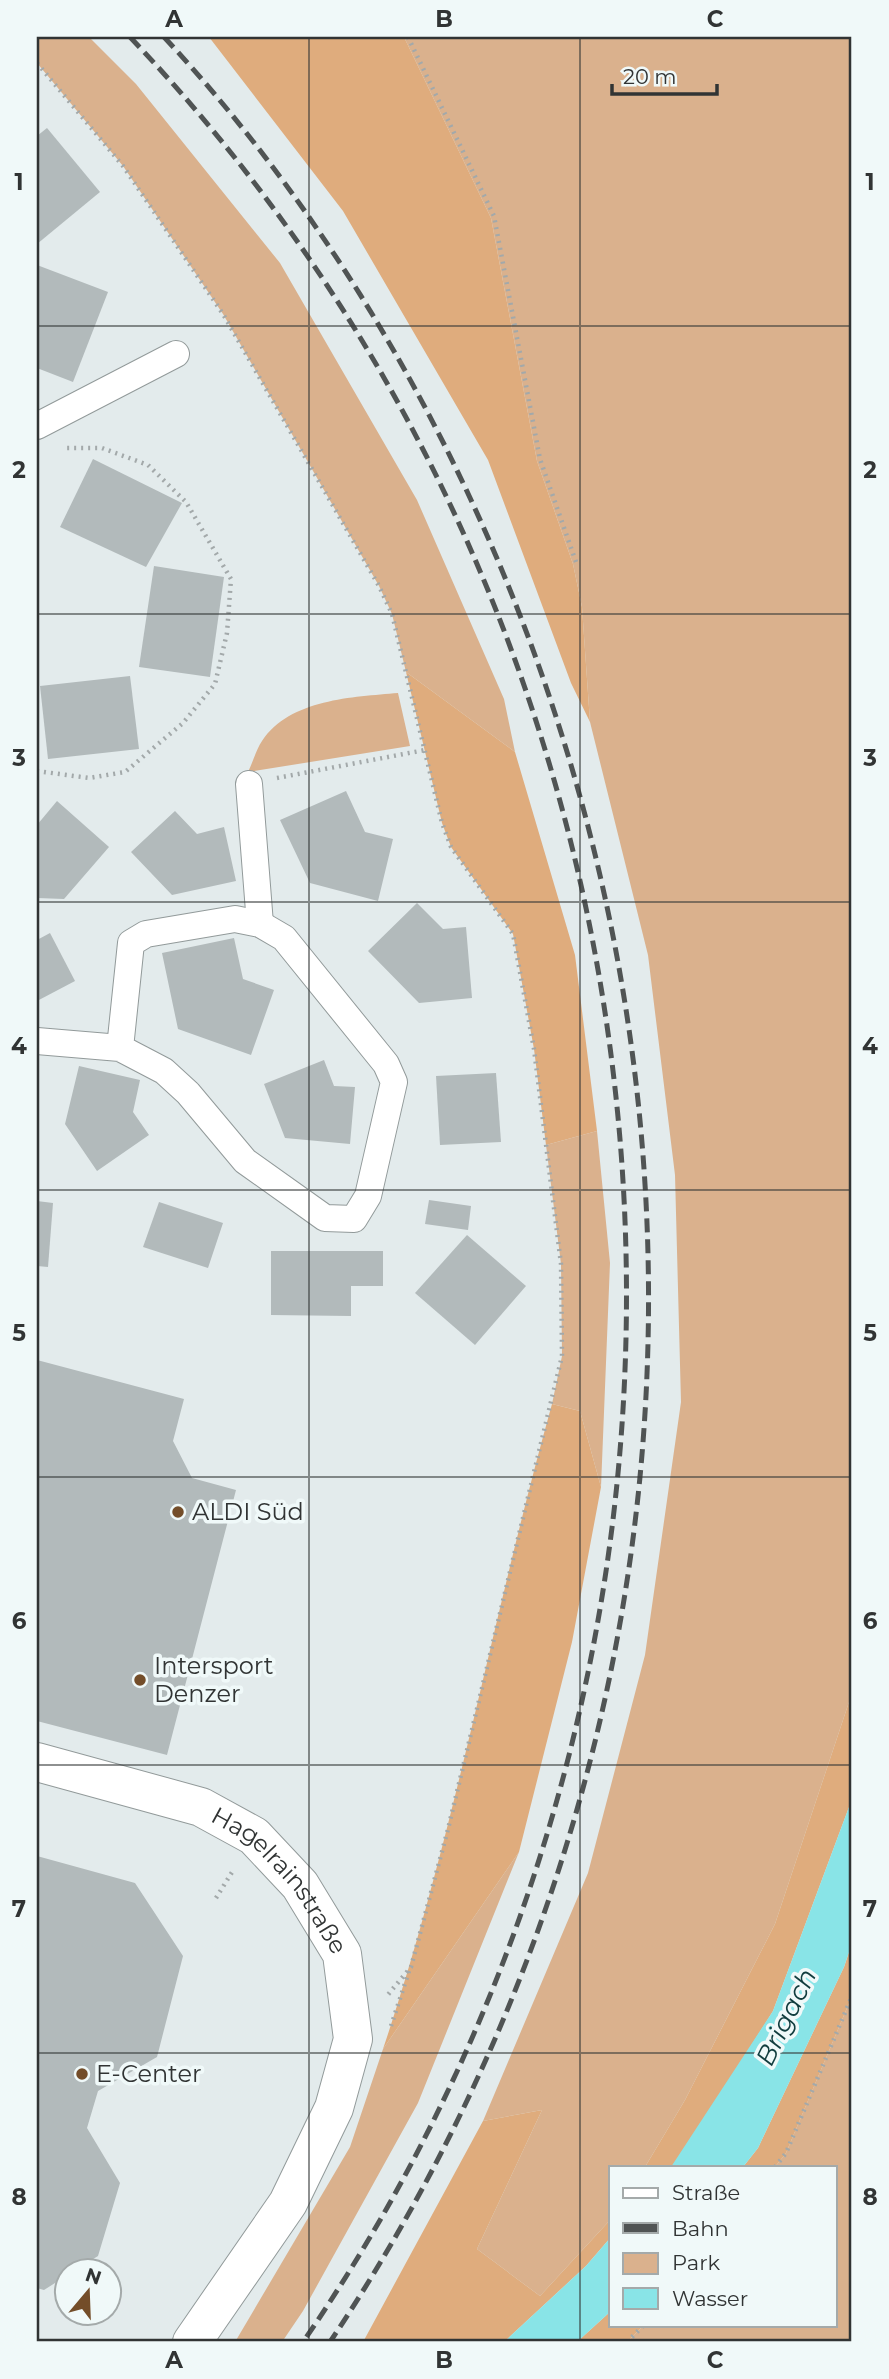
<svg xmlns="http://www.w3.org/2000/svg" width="889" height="2379" font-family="Montserrat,sans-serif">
<rect width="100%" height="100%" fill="#e3ebec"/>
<g fill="#dab18d">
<polygon points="37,37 89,37 136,84 280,263 417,500 504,699 515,752 406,672 392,614 379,586 223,314 123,166 37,63"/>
<polygon points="404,37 852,37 852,1693 775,1924 685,2100 645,2167 611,2167 611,2219 540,2296 477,2249 542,2110 483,2121 588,1873 645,1655 681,1402 675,1175 648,955 590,722 582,607 573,564 537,461 491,218"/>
<path d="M 398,693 L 410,746 L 248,772 C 253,762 256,750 262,741 C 290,699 353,697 398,693 Z"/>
<polygon points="597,1131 610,1263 601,1487 580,1411 552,1404 562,1356 561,1264 546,1145"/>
<polygon points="519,1852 418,2103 303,2311 282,2342 235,2342 350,2147 383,2049"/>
<polygon points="852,1996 852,2342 627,2342 644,2325 835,2325 835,2167 775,2167 786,2153"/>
</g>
<g fill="#dfac7d">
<polygon points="209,37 404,37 491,218 537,461 573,564 582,607 590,722 571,683 488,460 343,211"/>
<polygon points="406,672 515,752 575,955 597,1131 546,1145 534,1049 513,934 451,847 442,823"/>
<path d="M 552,1404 L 580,1411 L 601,1487 L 572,1642 L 519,1852 L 383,2049 C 454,1838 492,1618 552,1404 Z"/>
<polygon points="852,1693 852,1799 773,2011 682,2155 671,2167 645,2167 685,2100 775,1924"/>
<polygon points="852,1943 852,1996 786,2153 775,2167 743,2167 758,2148 844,1967"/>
<polygon points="542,2110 477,2249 540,2296 611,2219 611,2237 586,2266 504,2342 363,2342 483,2121"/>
<polygon points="611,2311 611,2325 644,2325 627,2342 577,2342"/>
</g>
<g fill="#89e4e7">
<polygon points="852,1799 852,1943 844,1967 758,2148 743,2167 671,2167 773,2011"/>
<polygon points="611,2237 611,2311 577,2342 504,2342 586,2266"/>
</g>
<g fill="#b2babb">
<polygon points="47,128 100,192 37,244 37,136"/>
<polygon points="37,265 108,292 73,382 37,368"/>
<polygon points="93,459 182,503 146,567 60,527"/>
<polygon points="154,566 224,577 210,677 139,667"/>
<polygon points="130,676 139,749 48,759 40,686"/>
<polygon points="346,791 365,832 393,839 378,901 310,883 280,820"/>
<polygon points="57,801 109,847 64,899 37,898 37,825"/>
<polygon points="175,811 197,834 224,827 236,881 172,895 131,852"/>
<polygon points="417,903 443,929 466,927 472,998 419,1003 368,951"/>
<polygon points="50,933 75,981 37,1001 37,940"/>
<polygon points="234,938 243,979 274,990 251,1055 178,1029 162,953"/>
<polygon points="324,1060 334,1086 355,1087 350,1144 285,1138 264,1084"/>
<polygon points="79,1066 140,1080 133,1112 149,1135 97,1171 65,1124"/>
<polygon points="496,1073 501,1142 440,1145 436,1076"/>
<polygon points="429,1200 471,1206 468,1230 425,1224"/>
<polygon points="37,1201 53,1203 48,1267 37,1266"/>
<polygon points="159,1202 223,1223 208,1268 143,1247"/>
<polygon points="467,1235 526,1286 475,1345 415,1293"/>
<polygon points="271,1251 383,1251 383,1286 351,1286 351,1316 271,1315"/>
<polygon points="37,1360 184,1399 173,1441 192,1478 236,1490 167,1755 37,1721"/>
<polygon points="37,1856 135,1883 183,1956 157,2057 98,2091 87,2128 120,2183 98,2256 75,2270 66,2270 66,2276 44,2290 37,2288"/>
</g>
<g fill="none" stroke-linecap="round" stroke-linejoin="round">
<defs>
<g id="minor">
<polyline points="37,426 176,354"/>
<polyline points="249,784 260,924"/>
<polyline points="37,1041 120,1048 164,1071 188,1093 245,1161 325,1218 354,1219 368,1196 394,1082 386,1064 284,938 260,924 235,919 146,934 131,943 120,1048"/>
</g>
<g id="secondary">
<path id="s1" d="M 37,1762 L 201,1807 L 254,1836 L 300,1885 L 342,1954 L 353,2039 L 334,2108 L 288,2203 L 192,2342"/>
</g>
</defs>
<use href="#minor" stroke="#929a9a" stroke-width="28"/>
<use href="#secondary" stroke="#929a9a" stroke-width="40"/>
<g stroke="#a3a9aa" stroke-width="4.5" stroke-dasharray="2 5" stroke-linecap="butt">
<polyline points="408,37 494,216 540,459 576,562"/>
<polyline points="37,63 123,166 223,314 379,586 392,614 442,823 451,847 513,934 534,1049 561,1264 562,1356 448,1829 411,1967 386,1997"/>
<polyline points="37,771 89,778 125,772 183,723 215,684 227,633 231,579 186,502 148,465 102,448 64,448"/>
<polyline points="277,778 425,750"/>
<polyline points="216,1898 234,1869"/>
<polyline points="391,2026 409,1971"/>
<polyline points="775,2167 786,2153 852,1996"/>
<polyline points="627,2342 644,2325"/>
</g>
<use href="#minor" stroke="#fff" stroke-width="26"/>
<use href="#secondary" stroke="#fff" stroke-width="38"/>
<g stroke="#505454" stroke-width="5" stroke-dasharray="14 7" stroke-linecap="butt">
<path d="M 130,37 C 723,661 790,1635 303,2342"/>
<path d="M 164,37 C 311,195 427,386 508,585 C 745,1169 680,1817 330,2342"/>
</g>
</g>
<path fill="none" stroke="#313434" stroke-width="2" stroke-opacity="0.55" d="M 309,37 L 309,2342M 580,37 L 580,2342M 37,326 L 852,326M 37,614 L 852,614M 37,902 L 852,902M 37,1190 L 852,1190M 37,1477 L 852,1477M 37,1765 L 852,1765M 37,2053 L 852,2053"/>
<g fill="#734d29" stroke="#f0f9f9" stroke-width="2.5">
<circle cx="178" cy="1512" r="7"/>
<circle cx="140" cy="1680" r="7"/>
<circle cx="82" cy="2074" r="7"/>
</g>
<g text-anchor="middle" stroke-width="7" stroke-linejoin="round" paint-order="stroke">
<g font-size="24" fill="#313434" stroke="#f0f9f9" text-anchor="start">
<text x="192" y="1520">ALDI Süd</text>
<text x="154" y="1674">Intersport<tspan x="154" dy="28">Denzer</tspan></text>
<text x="96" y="2082">E-Center</text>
</g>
<g font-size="24" fill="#313434" stroke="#f0f9f9">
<text dy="8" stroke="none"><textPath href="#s1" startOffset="280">Hagelrainstraße</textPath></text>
</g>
<g font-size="26" font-style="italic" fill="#113d3e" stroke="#f0f9f9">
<text transform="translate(786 2017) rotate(-64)" y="9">Brigach</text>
</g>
</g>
<rect width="889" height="2379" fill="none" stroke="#f0f9f9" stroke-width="77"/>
<rect x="609" y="2166" width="228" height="161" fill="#f0f9f9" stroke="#a4aaaa" stroke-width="2"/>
<rect x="623" y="2188" width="35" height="10" fill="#ffffff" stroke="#a4aaaa" stroke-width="2"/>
<text x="672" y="2200" font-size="21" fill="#313434">Straße</text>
<rect x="623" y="2223" width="35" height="10" fill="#505454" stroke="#a4aaaa" stroke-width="2"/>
<text x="672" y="2236" font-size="21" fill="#313434">Bahn</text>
<rect x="623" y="2253" width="35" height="21" fill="#dab18d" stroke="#a4aaaa" stroke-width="2"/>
<text x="672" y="2270" font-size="21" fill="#313434">Park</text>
<rect x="623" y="2288" width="35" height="21" fill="#89e4e7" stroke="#a4aaaa" stroke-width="2"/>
<text x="672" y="2306" font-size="21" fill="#313434">Wasser</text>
<g transform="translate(88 2292) rotate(19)"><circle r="33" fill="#f0f9f9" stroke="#a4aaaa" stroke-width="2"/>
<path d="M0-5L12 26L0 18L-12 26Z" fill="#734d29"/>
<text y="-10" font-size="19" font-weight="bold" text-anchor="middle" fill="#313434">N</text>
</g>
<path d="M612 84v10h105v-10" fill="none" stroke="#313434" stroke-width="3.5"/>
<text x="623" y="84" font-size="21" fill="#313434" stroke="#f0f9f9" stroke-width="5" paint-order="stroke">20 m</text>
<rect x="38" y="38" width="812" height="2302" fill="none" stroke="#313434" stroke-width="2.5"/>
<g font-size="23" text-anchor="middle" font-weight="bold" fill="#313434">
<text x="174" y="27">A</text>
<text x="444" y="27">B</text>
<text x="715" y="27">C</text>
<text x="19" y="190">1</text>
<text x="870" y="190">1</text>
<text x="19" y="478">2</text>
<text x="870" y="478">2</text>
<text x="19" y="766">3</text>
<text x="870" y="766">3</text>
<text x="19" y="1054">4</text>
<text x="870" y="1054">4</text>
<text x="19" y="1341">5</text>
<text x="870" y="1341">5</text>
<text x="19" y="1629">6</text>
<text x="870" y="1629">6</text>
<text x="19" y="1917">7</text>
<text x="870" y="1917">7</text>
<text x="19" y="2205">8</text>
<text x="870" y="2205">8</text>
<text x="174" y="2368">A</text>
<text x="444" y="2368">B</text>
<text x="715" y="2368">C</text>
</g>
</svg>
